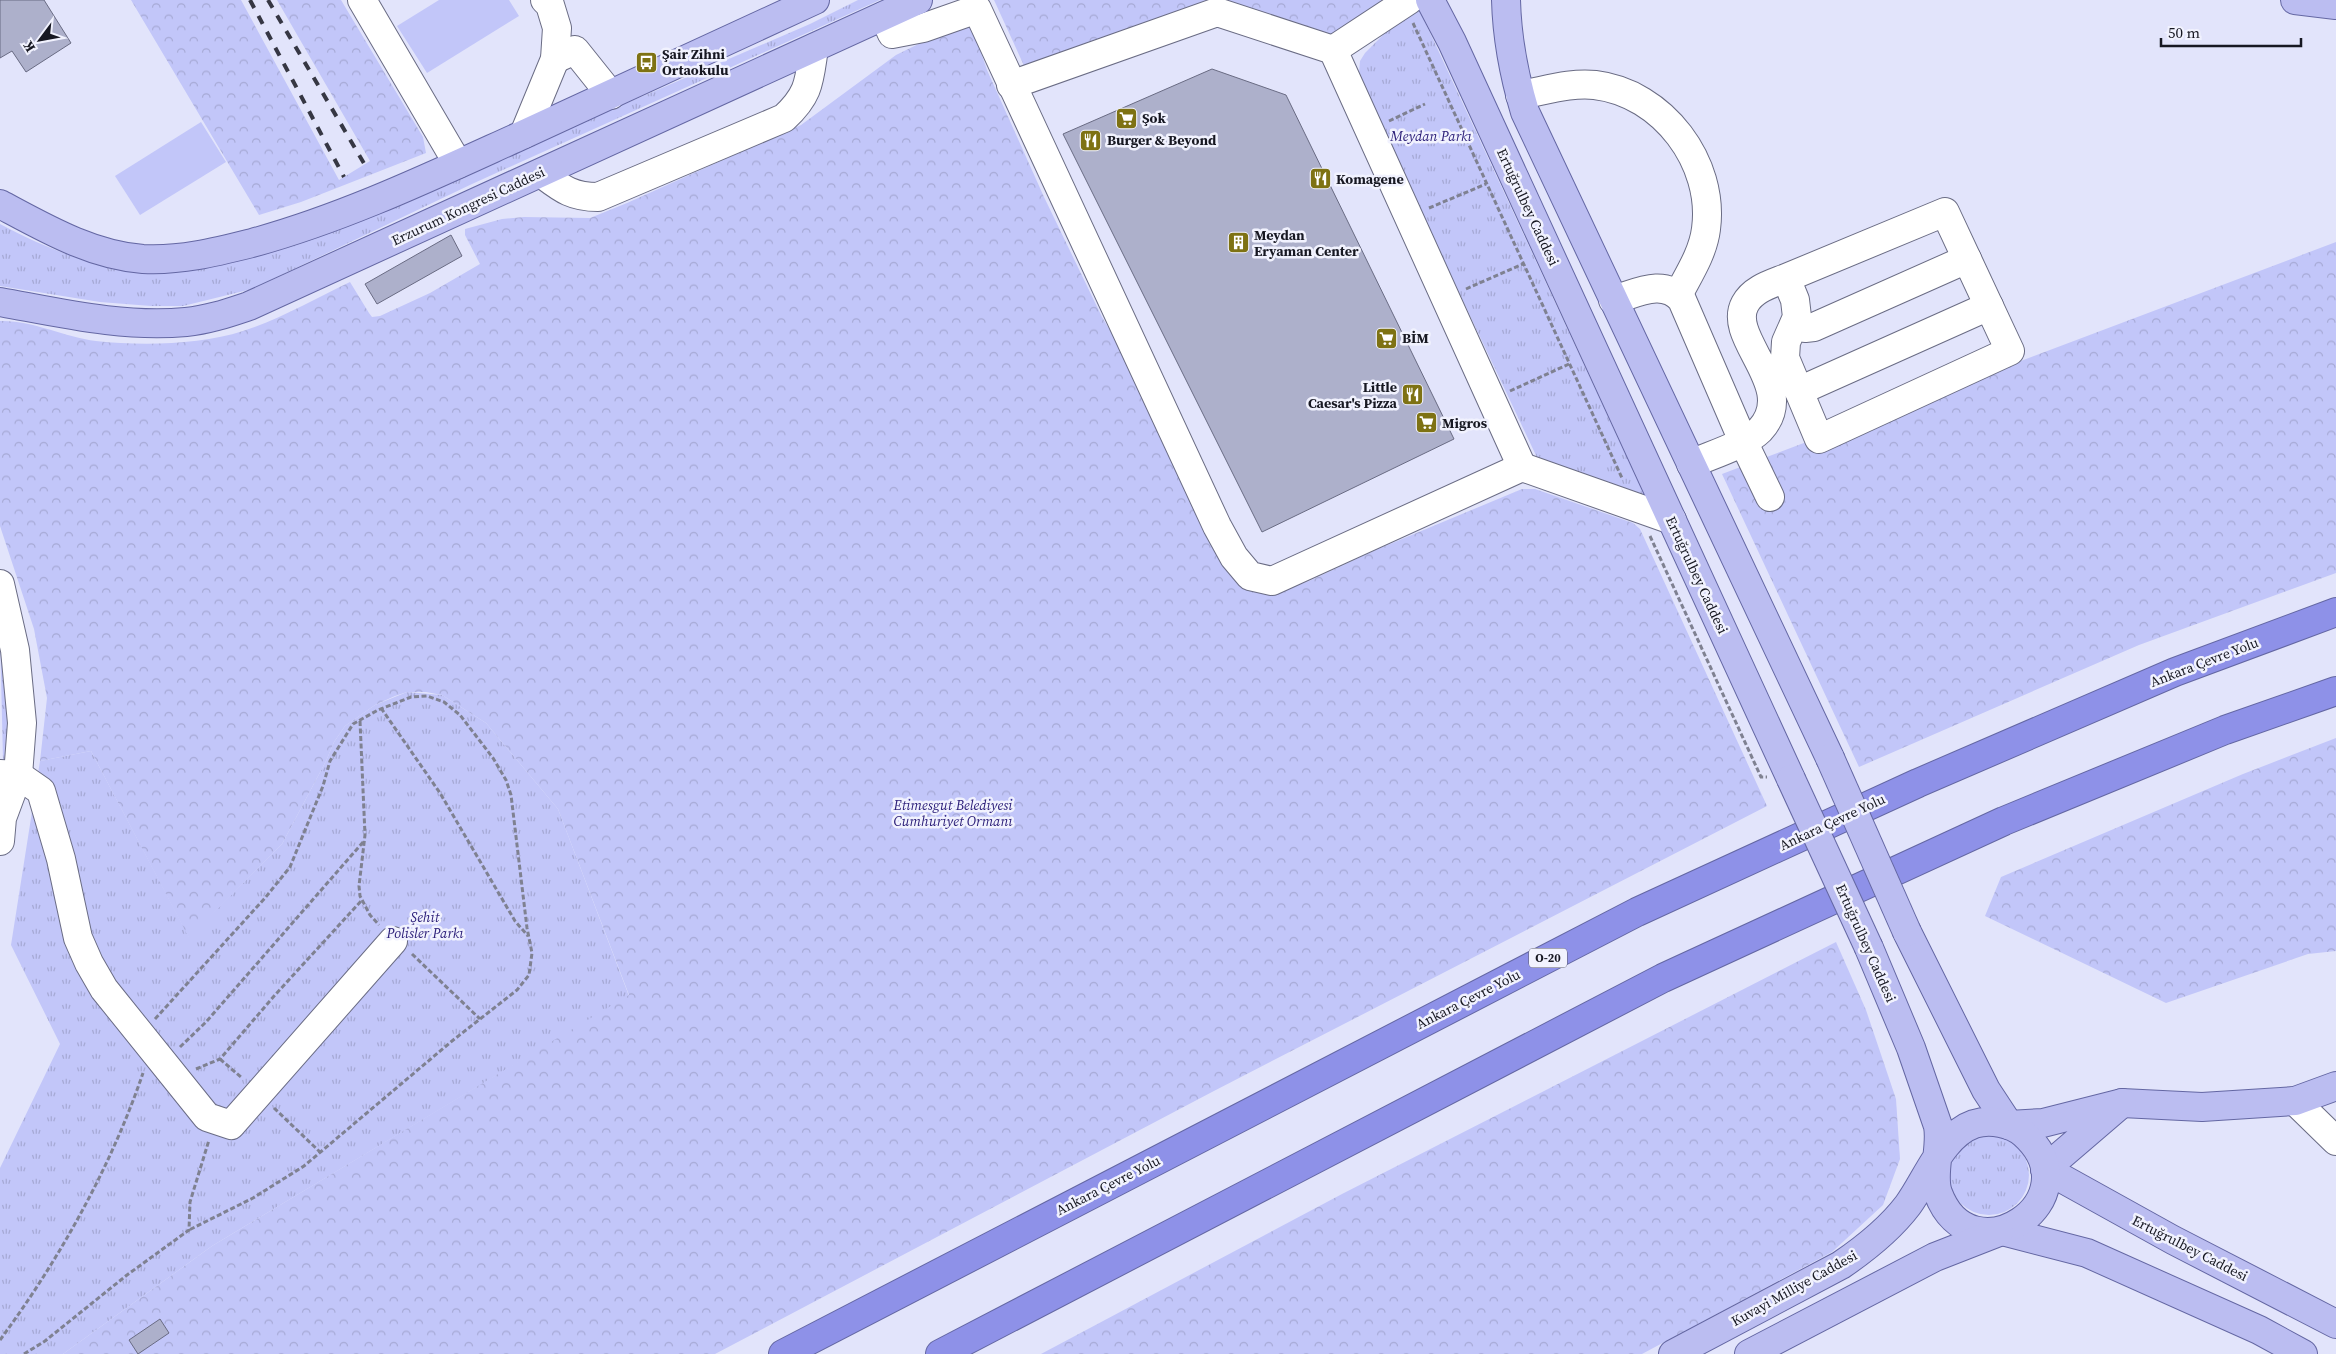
<svg xmlns="http://www.w3.org/2000/svg" width="2336" height="1354" font-family="'Source Serif 4',serif">
<defs>
<pattern id="grass-tufts" width="24" height="20" patternUnits="userSpaceOnUse" patternTransform="scale(1.25)"><rect width="24" height="20" fill="#c2c6f9"/><path d="M3 7l-1-3M5 7V3M7 7l1-3M15 17l-1-3M17 17v-4M19 17l1-3" fill="none" stroke="#a6a9d5"/></pattern>
<pattern id="forest-crowns" width="20" height="18" patternUnits="userSpaceOnUse" patternTransform="scale(1.25)"><rect width="20" height="18" fill="#c2c6f9"/><path d="M2 6a3 3 0 1 1 6 0M12 15a3 3 0 1 1 6 0" fill="none" stroke="#a6a9d5"/></pattern>
</defs>
<rect width="100%" height="100%" fill="#e2e4fb"/>
<g fill="url(#grass-tufts)">
<path d="M 858,0 L 880,0 L 472,184 L 252,289 L 183,306 L 151,306 L 100,302 L 0,286 L 0,224 C 39,245 81,262 124,270 L 311,238 L 404,204 L 597,116 L 810,24 Z"/>
<polygon points="1419,9 1649,505 1541,466 1387,140 1359,73 1360,61 1365,53 1388,30"/>
<polygon points="0,634 7,679 10,761 3,760"/>
<polygon points="407,692 442,695 486,723 558,809 629,996 212,1246 63,1354 0,1354 0,1168 60,1044 11,945 40,761 91,751 189,937 282,844 326,761 334,742 345,726 375,705"/>
<circle cx="1989" cy="1175" r="40"/>
</g>
<g fill="url(#forest-crowns)">
<polygon points="131,0 241,0 339,180 370,161 277,0 341,0 423,137 426,153 301,202 259,215"/>
<polygon points="994,0 1206,0 1205,8 1026,70"/>
<polygon points="1226,0 1389,0 1326,42 1225,9"/>
<path d="M 967,25 L 974,32 L 987,70 L 1044,197 L 1102,317 L 1131,366 L 1250,589 L 1272,595 L 1309,581 L 1378,549 L 1522,489 L 1535,489 L 1633,523 L 1640,529 L 1767,806 L 1212,1092 L 715,1354 L 63,1354 L 212,1246 L 629,995 L 558,809 L 486,723 L 442,695 L 426,692 L 407,692 L 395,696 L 375,705 L 345,726 L 334,742 L 326,761 L 282,844 L 189,938 L 91,751 L 40,761 L 47,698 L 34,629 L 0,526 L 0,321 C 32,320 64,337 96,341 C 141,346 200,345 243,331 C 280,319 315,299 350,282 L 369,313 L 372,317 L 380,316 L 430,293 L 480,264 L 465,235 L 465,229 L 502,219 L 524,217 L 590,218 L 627,203 L 801,125 L 896,55 L 943,32 Z"/>
<polygon points="2336,242 2336,573 2139,645 1859,767 1722,474"/>
<polygon points="2336,738 2336,951 2308,954 2166,1003 1985,916 2001,877 2243,774"/>
<polygon points="1836,942 1866,1010 1896,1099 1900,1159 1883,1205 1832,1252 1642,1354 1041,1354 1342,1194"/>
</g>
<g fill="#c2c6f9">
<polygon points="439,0 509,0 519,16 427,73 397,26"/>
<polygon points="201,122 226,162 140,215 115,176"/>
</g>
<g fill="#adb0cb" stroke="#696b83">
<polygon points="0,0 44,0 71,43 26,72 12,51 0,58"/>
<polygon points="1212,69 1286,95 1454,439 1262,532 1063,134"/>
<polygon points="451,235 462,256 377,304 365,284"/>
<polygon points="160,1319 169,1333 138,1354 129,1340"/>
</g>
<g fill="none" stroke-linecap="round" stroke-linejoin="round">
<defs>
<g id="minor">
<polyline points="362,0 458,164"/>
<polyline points="884,16 892,34 923,28 977,9 1217,526 1234,557 1250,576 1272,581 1522,467 1672,520"/>
<polyline points="1333,50 1409,0"/>
<polyline points="555,59 575,50 611,95"/>
<polyline points="1011,85 1217,12 1333,50 1522,467"/>
<path d="M 1520,95 C 1544,91 1571,82 1595,85 C 1663,93 1715,163 1706,229 C 1703,253 1689,274 1678,295"/>
<polyline points="524,134 555,59 557,28 550,5 545,0"/>
<path d="M 541,173 C 561,188 571,197 598,197 L 784,118 C 810,94 809,81 814,48"/>
<path d="M 1613,300 C 1637,293 1664,278 1682,300 L 1743,441 L 1770,497"/>
<polyline points="1795,324 1805,328 1814,327 1967,259"/>
<polyline points="1799,391 1989,306"/>
<path d="M 1691,464 C 1711,455 1745,445 1760,430 C 1800,387 1726,339 1745,304 C 1753,289 1771,284 1786,278 L 1945,212 L 2010,351 L 1819,439 L 1785,358 L 1786,342 L 1797,317 L 1795,300 L 1786,278"/>
<polyline points="0,584 15,650 22,723 18,775 2,818 0,841"/>
<polyline points="0,774 18,775 41,791 61,859 78,938 89,963 104,989 207,1117 231,1125 393,941"/>
<polyline points="2295,1101 2336,1141"/>
</g>
<g id="major">
<polyline points="1430,0 1452,42 1791,779"/>
<path d="M 1506,0 C 1507,39 1514,75 1525,112 L 1830,758"/>
<polyline points="2295,0 2336,5"/>
<path d="M 0,204 C 45,228 91,255 143,259 C 181,261 216,252 252,243 C 344,218 432,176 518,137 C 617,92 716,46 815,0"/>
<path d="M 0,302 C 61,313 124,328 186,322 C 208,320 228,313 249,306 L 918,0"/>
<polyline points="1907,932 1986,1090 2009,1125"/>
<polyline points="2122,1103 2202,1107 2295,1101 2336,1086"/>
<polyline points="2009,1125 2043,1123 2122,1103 2045,1169"/>
<polyline points="2045,1169 2173,1240 2336,1324"/>
<polyline points="2002,1231 2087,1253 2259,1330 2303,1354"/>
<path d="M 1673,1354 L 1841,1265 C 1866,1248 1889,1230 1908,1205 C 1927,1179 1942,1135 1974,1124 C 1990,1119 2012,1123 2024,1134 C 2096,1199 1971,1282 1938,1193 C 1931,1174 1942,1148 1938,1126 L 1911,1048 L 1869,948"/>
<polyline points="1749,1354 1935,1257 1999,1232"/>
</g>
<g id="highway">
<polyline points="783,1354 1637,912 1918,783 2175,672 2336,612"/>
<polyline points="940,1354 1663,978 2004,821 2225,730 2336,691"/>
</g>
</defs>
<use href="#minor" stroke="#6a6c84" stroke-width="30"/>
<use href="#major" stroke="#6467a3" stroke-width="30"/>
<use href="#highway" stroke="#6467a3" stroke-width="30"/>
<g stroke="#7f8191" stroke-width="3" stroke-dasharray="5 2.5" stroke-linecap="butt">
<polyline points="1413,23 1622,478"/>
<polyline points="1389,121 1425,104"/>
<polyline points="1429,208 1486,184"/>
<polyline points="1466,289 1523,264"/>
<polyline points="1510,391 1569,364"/>
<polyline points="1650,536 1761,777 1767,777"/>
<polyline points="381,708 440,793 515,921 528,936"/>
<polyline points="360,721 365,835 359,886 360,896 370,915 379,925"/>
<polyline points="412,954 480,1019"/>
<polyline points="155,1019 265,898 290,867 323,786 330,761 353,724 378,710 411,697 427,696 444,702 460,715 493,758 506,780 511,795 527,928 532,953 529,975 517,990 452,1041 304,1166 253,1198 189,1230"/>
<polyline points="180,1047 206,1022 364,841"/>
<polyline points="220,1059 242,1078"/>
<polyline points="196,1069 220,1059 275,995 362,900"/>
<polyline points="274,1108 320,1152"/>
<path d="M 0,1340 C 59,1260 111,1167 143,1073"/>
<polyline points="24,1354 45,1341 127,1275 189,1230 190,1202 209,1140"/>
</g>
<use href="#minor" stroke="#fff" stroke-width="28"/>
<use href="#major" stroke="#bbbdf1" stroke-width="28"/>
<use href="#highway" stroke="#8e91e8" stroke-width="28"/>
<g stroke="#363743" stroke-width="4" stroke-dasharray="9 9" stroke-linecap="butt">
<polyline points="250,0 344,177"/>
<polyline points="268,0 365,165"/>
</g>
<defs>
<g id="major-bridge">
<polyline points="1830,758 1907,932"/>
<polyline points="1791,779 1869,948"/>
</g>
</defs>
<use href="#major-bridge" stroke="#6467a3" stroke-width="30" stroke-linecap="butt"/>
<use href="#major-bridge" stroke="#bbbdf1" stroke-width="28"/>
</g>
<defs>
<symbol id="bus-square" viewBox="-11 -11 22 22"><rect x="-9" y="-9" width="18" height="18" rx="4" fill="#7e7213" stroke="#f1f2fe"/><path d="M-5-6H5V4H4V6H2V4H-2V6H-4V4H-5ZM-3.5-4V0h7V-4ZM-3.5 1.2v1.5H-2V1.2ZM2 1.2v1.5H3.5V1.2Z" fill="#fff"/></symbol>
<symbol id="supermarket-square" viewBox="-11 -11 22 22"><rect x="-9" y="-9" width="18" height="18" rx="4" fill="#7e7213" stroke="#f1f2fe"/><path d="M-6-5.5h2.5l.6 2H6L4.5 2H-2.5L-4.4-4H-6ZM-1.5 3.2a1.3 1.3 0 1 0 .1 0ZM3 3.2a1.3 1.3 0 1 0 .1 0Z" fill="#fff"/></symbol>
<symbol id="restaurant-square" viewBox="-11 -11 22 22"><rect x="-9" y="-9" width="18" height="18" rx="4" fill="#7e7213" stroke="#f1f2fe"/><path d="M-5-6h1v4h1v-4h1v4h1v-4h1v5L-1.5 .5V6h-2V.5L-5-1ZM5-6V6H3V1.5H1.5Q1.5-4 5-6Z" fill="#fff"/></symbol>
<symbol id="building-square" viewBox="-11 -11 22 22"><rect x="-9" y="-9" width="18" height="18" rx="4" fill="#7e7213" stroke="#f1f2fe"/><path d="M-4-6H4V6H1V3H-1V6H-4ZM-2.5-4.3h1.7v1.8h-1.7ZM.8-4.3h1.7v1.8H.8ZM-2.5-1h1.7V.8h-1.7ZM.8-1h1.7V.8H.8Z" fill="#fff"/></symbol>
</defs>
<g fill-rule="evenodd">
<use href="#bus-square" x="634" y="50" width="25" height="25"/>
<use href="#supermarket-square" x="1114" y="106" width="25" height="25"/>
<use href="#restaurant-square" x="1078" y="128" width="25" height="25"/>
<use href="#restaurant-square" x="1308" y="166" width="25" height="25"/>
<use href="#building-square" x="1226" y="230" width="25" height="25"/>
<use href="#supermarket-square" x="1374" y="326" width="25" height="25"/>
<use href="#restaurant-square" x="1400" y="382" width="25" height="25"/>
<use href="#supermarket-square" x="1414" y="410" width="25" height="25"/>
</g>
<g text-anchor="middle" stroke-width="5" stroke-linejoin="round" paint-order="stroke">
<rect fill="#f1f2fe" stroke="#585964" stroke-width="1" x="1529" y="948.5" width="38" height="19" rx="4"/>
<g font-size="12" font-weight="bold" fill="#171822">
<text x="1548" y="962">O-20</text>
</g>
<g font-size="14" font-weight="bold" fill="#171822" stroke="#f1f2fe" text-anchor="start">
<text x="662" y="59">Şair Zihni<tspan x="662" dy="16">Ortaokulu</tspan></text>
<text x="1142" y="123">Şok</text>
<text x="1107" y="145">Burger &amp; Beyond</text>
<text x="1336" y="184">Komagene</text>
<text x="1254" y="240">Meydan<tspan x="1254" dy="16">Eryaman Center</tspan></text>
<text x="1402" y="343">BİM</text>
<text x="1397" y="392" text-anchor="end">Little<tspan x="1397" dy="16">Caesar's Pizza</tspan></text>
<text x="1442" y="428">Migros</text>
</g>
<g font-size="14" font-style="italic" fill="#2d207a" stroke="#f1f2fe">
<text x="1431" y="141">Meydan Parkı</text>
<text x="953" y="810">Etimesgut Belediyesi<tspan x="953" dy="16">Cumhuriyet Ormanı</tspan></text>
<text x="425" y="922">Şehit<tspan x="425" dy="16">Polisler Parkı</tspan></text>
</g>
<g font-size="14" fill="#171822" stroke="#f1f2fe">
<text transform="translate(468 206) rotate(-25)" y="5">Erzurum Kongresi Caddesi</text>
<text transform="translate(1528 207) rotate(65)" y="5">Ertuğrulbey Caddesi</text>
<text transform="translate(1697 575) rotate(65)" y="5">Ertuğrulbey Caddesi</text>
<text transform="translate(2204 662) rotate(-21)" y="5">Ankara Çevre Yolu</text>
<text transform="translate(1832 822) rotate(-25)" y="5">Ankara Çevre Yolu</text>
<text transform="translate(1866 943) rotate(66)" y="5">Ertuğrulbey Caddesi</text>
<text transform="translate(1468 999) rotate(-27)" y="5">Ankara Çevre Yolu</text>
<text transform="translate(1108 1185) rotate(-27)" y="5">Ankara Çevre Yolu</text>
<text transform="translate(2190 1248) rotate(27)" y="5">Ertuğrulbey Caddesi</text>
<text transform="translate(1794 1288) rotate(-29)" y="5">Kuvayi Milliye Caddesi</text>
</g>
</g>
<g transform="translate(40 40) rotate(238)" stroke="#f1f2fe" stroke-width="4" paint-order="stroke">
<path d="M0-4L9 19L0 12L-9 19Z" fill="#171822"/>
<text y="-8" font-size="14" font-weight="bold" text-anchor="middle" fill="#171822">K</text>
</g>
<path d="M2161 38v8h140v-8" fill="none" stroke="#171822" stroke-width="2.5"/>
<text x="2168" y="38" font-size="15" fill="#171822" stroke="#f1f2fe" stroke-width="4" paint-order="stroke">50 m</text>
</svg>
